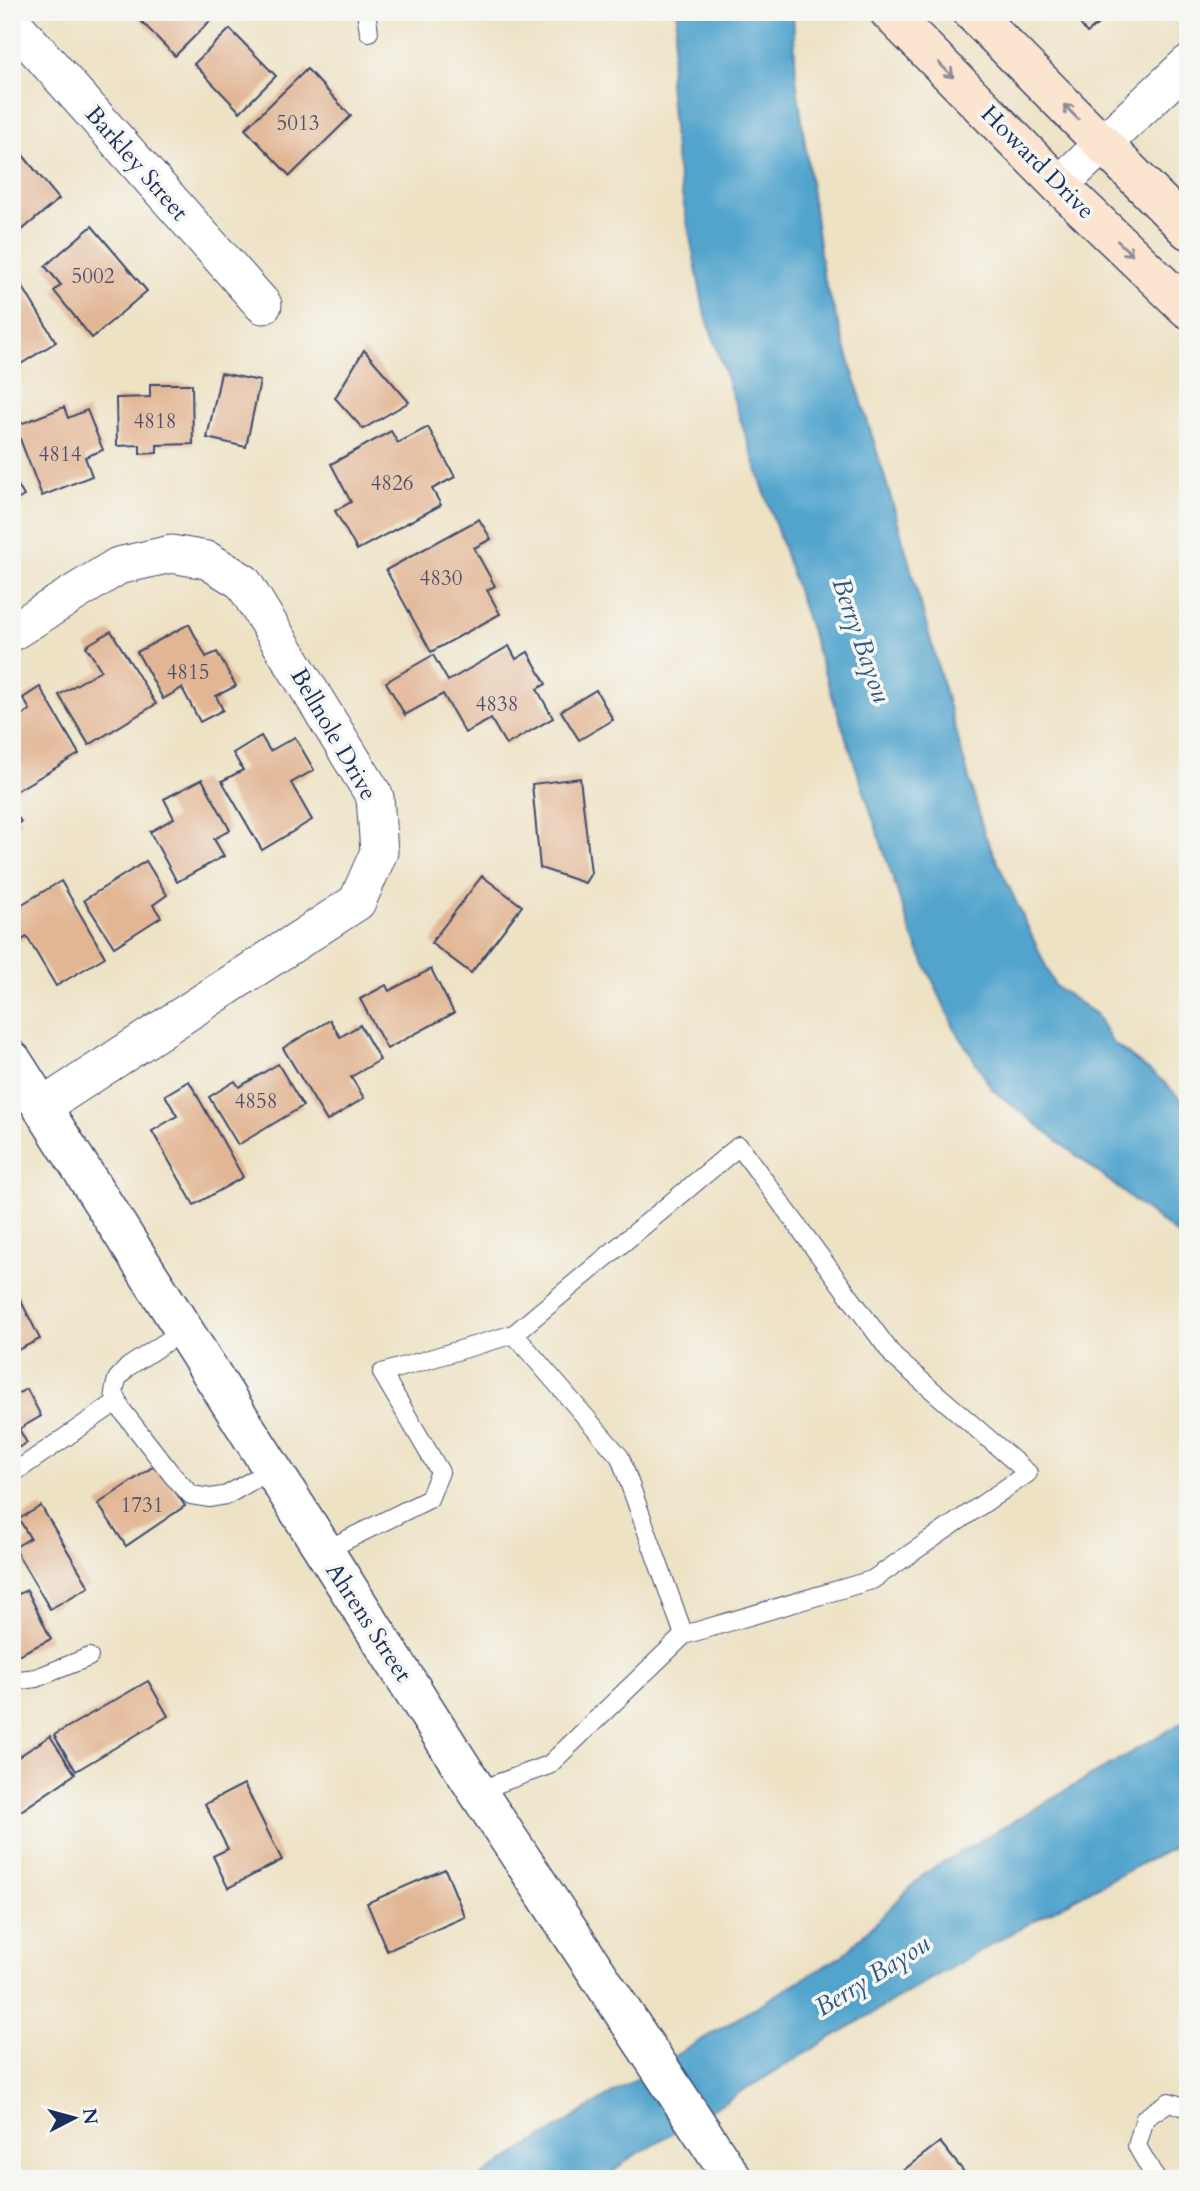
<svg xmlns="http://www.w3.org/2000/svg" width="1200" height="2191" font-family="Cardo,serif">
<rect width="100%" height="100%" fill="#f6f6f2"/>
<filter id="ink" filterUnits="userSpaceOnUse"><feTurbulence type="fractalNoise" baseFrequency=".0143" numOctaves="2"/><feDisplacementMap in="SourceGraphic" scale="14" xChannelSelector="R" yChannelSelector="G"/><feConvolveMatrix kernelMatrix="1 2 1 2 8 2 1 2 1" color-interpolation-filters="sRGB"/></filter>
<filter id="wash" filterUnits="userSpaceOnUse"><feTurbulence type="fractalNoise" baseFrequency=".00686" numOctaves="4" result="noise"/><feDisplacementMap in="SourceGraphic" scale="28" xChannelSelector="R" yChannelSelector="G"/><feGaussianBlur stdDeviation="1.57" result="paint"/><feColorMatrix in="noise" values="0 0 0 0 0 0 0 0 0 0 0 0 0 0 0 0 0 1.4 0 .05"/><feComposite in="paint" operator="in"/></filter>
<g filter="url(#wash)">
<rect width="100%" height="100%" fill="#eee2c5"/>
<g fill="#53a4cd" stroke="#376a96" stroke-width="2">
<polygon points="678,12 793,12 796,78 823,274 894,508 984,833 1055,986 1096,1014 1112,1042 1164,1082 1188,1107 1188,1243 992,1089 954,1027 912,936 704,310 676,163 669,82"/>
<path d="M 1188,1719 L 1188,1838 L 1175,1847 C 986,1940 806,2054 624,2162 L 606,2179 L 477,2179 L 606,2097 L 843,1955 L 925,1873 Z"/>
</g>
<g id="blocks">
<g fill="#e2b694">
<polygon points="146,12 219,12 175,56 139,19"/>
<polygon points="1071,12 1113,12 1087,33"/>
<polygon points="230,29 276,76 240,112 194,64"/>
<polygon points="307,69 351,116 290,176 245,129"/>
<polygon points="12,142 59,199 22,230 12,218"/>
<polygon points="92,226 147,291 92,338 54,291 61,285 45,266"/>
<polygon points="12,269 56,342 16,367 12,360"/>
<polygon points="364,350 409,402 363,429 335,398"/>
<polygon points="221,373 260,381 246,447 207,438"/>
<polygon points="150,384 192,384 193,444 157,445 157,453 140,454 140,445 117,446 116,398 150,397"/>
<polygon points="64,407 68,418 87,410 103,450 85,457 92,476 42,496 15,426"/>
<polygon points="428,427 455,477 432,489 441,505 357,550 335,511 351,502 331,464 391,431 398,443"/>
<polygon points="12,475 24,496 12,503"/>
<polygon points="479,519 491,539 474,548 495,586 487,590 500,614 431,652 386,570"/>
<polygon points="189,624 206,657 217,652 236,686 216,696 223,710 200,722 182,688 163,699 137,652"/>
<polygon points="111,631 156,704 89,745 59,695 101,670 86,646"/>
<polygon points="509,646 516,659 528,652 546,684 537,689 553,718 506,745 491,719 465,733 443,694 405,715 386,682 433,655 448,681"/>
<polygon points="40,687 79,754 16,791 12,785 12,725 17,722 15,719 30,710 23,698"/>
<polygon points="596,690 613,720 579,740 561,711"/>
<polygon points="261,736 270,751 295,737 314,770 291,783 312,820 262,850 222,781 243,770 233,753"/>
<polygon points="580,778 591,873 585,883 540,868 532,784"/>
<polygon points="202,779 230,830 214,839 224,856 177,882 150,832 174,818 164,799"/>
<polygon points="12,808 21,822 12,827"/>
<polygon points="146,861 167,895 153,905 161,917 114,947 84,900"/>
<polygon points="482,876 522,906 471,973 431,943"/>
<polygon points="61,881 105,957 56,986 27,937 12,946 12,910"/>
<polygon points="431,969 454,1013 387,1049 360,999 386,985 389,991"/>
<polygon points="330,1020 340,1037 360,1025 380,1060 351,1077 364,1098 327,1121 283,1048"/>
<polygon points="278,1064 303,1106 238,1145 209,1097 235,1081 239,1087"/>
<polygon points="189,1081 243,1177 194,1205 152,1131 177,1116 165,1095"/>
<polygon points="17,1293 40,1339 12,1353 12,1295"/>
<polygon points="27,1389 41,1416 19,1429 27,1443 12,1451 12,1396"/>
<polygon points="157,1464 185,1506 126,1546 98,1504"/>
<polygon points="41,1506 89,1587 50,1609 14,1548 30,1538 19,1519"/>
<polygon points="27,1590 51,1639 12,1658 12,1597"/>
<polygon points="148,1681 168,1716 76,1771 54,1735"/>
<polygon points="50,1736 75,1774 12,1817 12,1761"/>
<polygon points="244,1784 282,1860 228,1888 213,1856 228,1849 205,1804"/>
<polygon points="445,1869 465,1917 387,1951 367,1903"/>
<polygon points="940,2142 965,2173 958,2179 892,2179"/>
</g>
</g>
</g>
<g filter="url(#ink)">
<use href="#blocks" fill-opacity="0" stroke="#3b4a6d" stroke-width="2"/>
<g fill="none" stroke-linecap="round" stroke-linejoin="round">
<defs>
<g id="service">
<polyline points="366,12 369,32"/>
<polyline points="184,1330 128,1367 117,1379 114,1392 121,1409 173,1476 191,1495 210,1498 227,1495 272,1469"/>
<polyline points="12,1474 118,1401"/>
<polyline points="324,1551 429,1499 440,1472 382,1373 514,1334 620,1457 684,1635"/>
<polyline points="12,1681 36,1678 89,1657"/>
<polyline points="477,1791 549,1765 684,1635 872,1580 1028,1473 894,1357 739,1146 514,1334"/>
<polyline points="1156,2179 1137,2146 1145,2118 1169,2102 1188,2108"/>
</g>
<g id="minor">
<polyline points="12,22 263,305"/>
<polyline points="1059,185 1188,64"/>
<polyline points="12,632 118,566 171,554 207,560 243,582 375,797 379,852 357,902 42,1107"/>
</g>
<polyline id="tertiary" points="12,1060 477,1791 733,2179"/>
<g id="secondary">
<polyline points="889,12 1059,185 1188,309"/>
<polyline points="972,12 1188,230"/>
</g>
</defs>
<use href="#service" stroke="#3b4a6d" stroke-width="20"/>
<use href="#minor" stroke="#3b4a6d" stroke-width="39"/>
<use href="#tertiary" stroke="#3b4a6d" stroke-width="41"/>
<use href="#secondary" stroke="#3b4a6d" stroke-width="41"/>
<use href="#service" stroke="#fff" stroke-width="18"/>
<use href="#minor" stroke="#fff" stroke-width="37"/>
<use href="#tertiary" stroke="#fff" stroke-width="38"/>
<use href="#secondary" stroke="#fce5d0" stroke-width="38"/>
</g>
<defs><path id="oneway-shaft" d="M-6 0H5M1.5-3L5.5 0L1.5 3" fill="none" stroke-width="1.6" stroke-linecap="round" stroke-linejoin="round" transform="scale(1.75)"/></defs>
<g stroke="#8c8a97">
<use href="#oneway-shaft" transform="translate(946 70) rotate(45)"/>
<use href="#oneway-shaft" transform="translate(1071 112) rotate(-135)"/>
<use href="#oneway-shaft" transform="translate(1125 248) rotate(44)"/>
</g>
</g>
<g text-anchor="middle" stroke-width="7" stroke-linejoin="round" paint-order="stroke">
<g font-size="21" fill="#4d516c">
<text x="298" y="130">5013</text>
<text x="93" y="283">5002</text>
<text x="155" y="428">4818</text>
<text x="60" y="461">4814</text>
<text x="392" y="490">4826</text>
<text x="441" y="585">4830</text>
<text x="188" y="679">4815</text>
<text x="497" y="711">4838</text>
<text x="256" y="1108">4858</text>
<text x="142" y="1512">1731</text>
</g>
<g font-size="24" fill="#1b2f5e" stroke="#f6f6f2">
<text transform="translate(1038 162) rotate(45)" y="8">Howard Drive</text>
<text transform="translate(137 163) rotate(49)" y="8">Barkley Street</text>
<text transform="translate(334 734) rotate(60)" y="8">Bellnole Drive</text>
<text transform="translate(369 1622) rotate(57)" y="8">Ahrens Street</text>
</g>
<g font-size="26" font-style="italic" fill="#2f5885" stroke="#f6f6f2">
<text transform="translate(862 640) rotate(71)" y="9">Berry Bayou</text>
<text transform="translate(872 1975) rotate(-32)" y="9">Berry Bayou</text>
</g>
</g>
<rect width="1200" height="2191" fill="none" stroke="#f6f6f2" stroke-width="42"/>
<g transform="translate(74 2118) rotate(84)" stroke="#f6f6f2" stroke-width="5" paint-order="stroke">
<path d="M0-5L12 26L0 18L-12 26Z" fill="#1b2f5e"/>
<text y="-10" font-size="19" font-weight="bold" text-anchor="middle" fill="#1b2f5e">N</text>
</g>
</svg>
